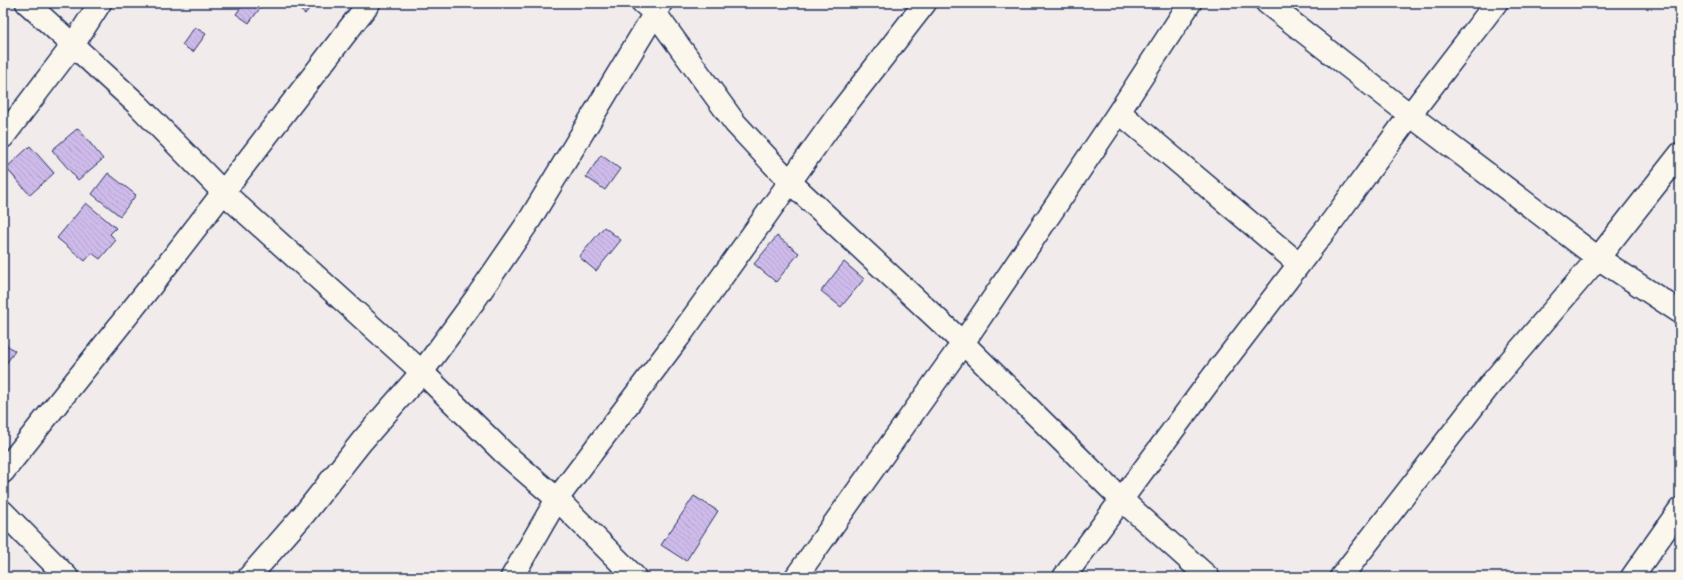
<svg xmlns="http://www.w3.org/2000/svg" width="1683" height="580" font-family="Caveat,sans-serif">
<defs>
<pattern id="building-back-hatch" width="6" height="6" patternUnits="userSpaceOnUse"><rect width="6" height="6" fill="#cfbbeb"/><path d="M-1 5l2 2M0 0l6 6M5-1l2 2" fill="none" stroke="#b1a1cc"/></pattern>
</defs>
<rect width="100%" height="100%" fill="#f2ebec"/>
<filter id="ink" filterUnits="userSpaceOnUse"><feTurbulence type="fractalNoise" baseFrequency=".025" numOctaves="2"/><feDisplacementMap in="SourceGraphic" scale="8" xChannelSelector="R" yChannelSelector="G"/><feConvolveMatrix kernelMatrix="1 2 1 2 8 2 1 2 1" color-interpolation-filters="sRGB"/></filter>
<g filter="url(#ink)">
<g fill="url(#building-back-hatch)" stroke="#1b2f5e">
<polygon points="244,3 264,3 249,23 236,14"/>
<polygon points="291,3 314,3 305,14"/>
<polygon points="195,27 206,34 193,52 182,45"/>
<polygon points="78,128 103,159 78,180 52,150"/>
<polygon points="30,146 54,173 30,195 6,168"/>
<polygon points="601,155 620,169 605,190 586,177"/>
<polygon points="108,173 136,195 120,216 92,194"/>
<polygon points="86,203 116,228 110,234 116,240 100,259 92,253 85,261 57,238"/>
<polygon points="604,227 621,240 596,271 579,257"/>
<polygon points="777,236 799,253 776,282 754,264"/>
<polygon points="844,262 864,279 841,307 821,291"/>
<polygon points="3,342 15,351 3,368"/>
<polygon points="694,496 718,511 686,561 661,545"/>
</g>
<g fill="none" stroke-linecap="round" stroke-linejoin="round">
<defs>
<g id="minor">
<polyline points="27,3 137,104 223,192 422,372 504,453 557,499 635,577"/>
<polyline points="643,3 655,13 735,123 789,181 963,343 1122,500 1208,577"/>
<polyline points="1267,3 1410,115 1598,258 1680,312"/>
<polyline points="1119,112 1299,264"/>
<polyline points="3,137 73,45 100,3"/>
<polyline points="3,472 151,286 369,3"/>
<polyline points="3,512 67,577"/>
<polyline points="249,577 305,513 362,441 422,372 474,301 529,221 661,3"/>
<polyline points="512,577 557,499 679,337 835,119 925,3"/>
<polyline points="796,577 963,343 1119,112 1190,3"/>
<polyline points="1064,577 1211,379 1333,220 1410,115 1496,3"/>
<polyline points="1341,577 1493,381 1598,258 1680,154"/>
<polyline points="1632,577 1680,509"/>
</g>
</defs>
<use href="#minor" stroke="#1b2f5e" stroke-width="25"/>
<use href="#minor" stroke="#fbf7ec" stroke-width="22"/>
</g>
</g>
<rect width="1683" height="580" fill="none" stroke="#fbf7ec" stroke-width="16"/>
<rect x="8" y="8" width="1667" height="564" fill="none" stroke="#1b2f5e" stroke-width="1.5" filter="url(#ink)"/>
</svg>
